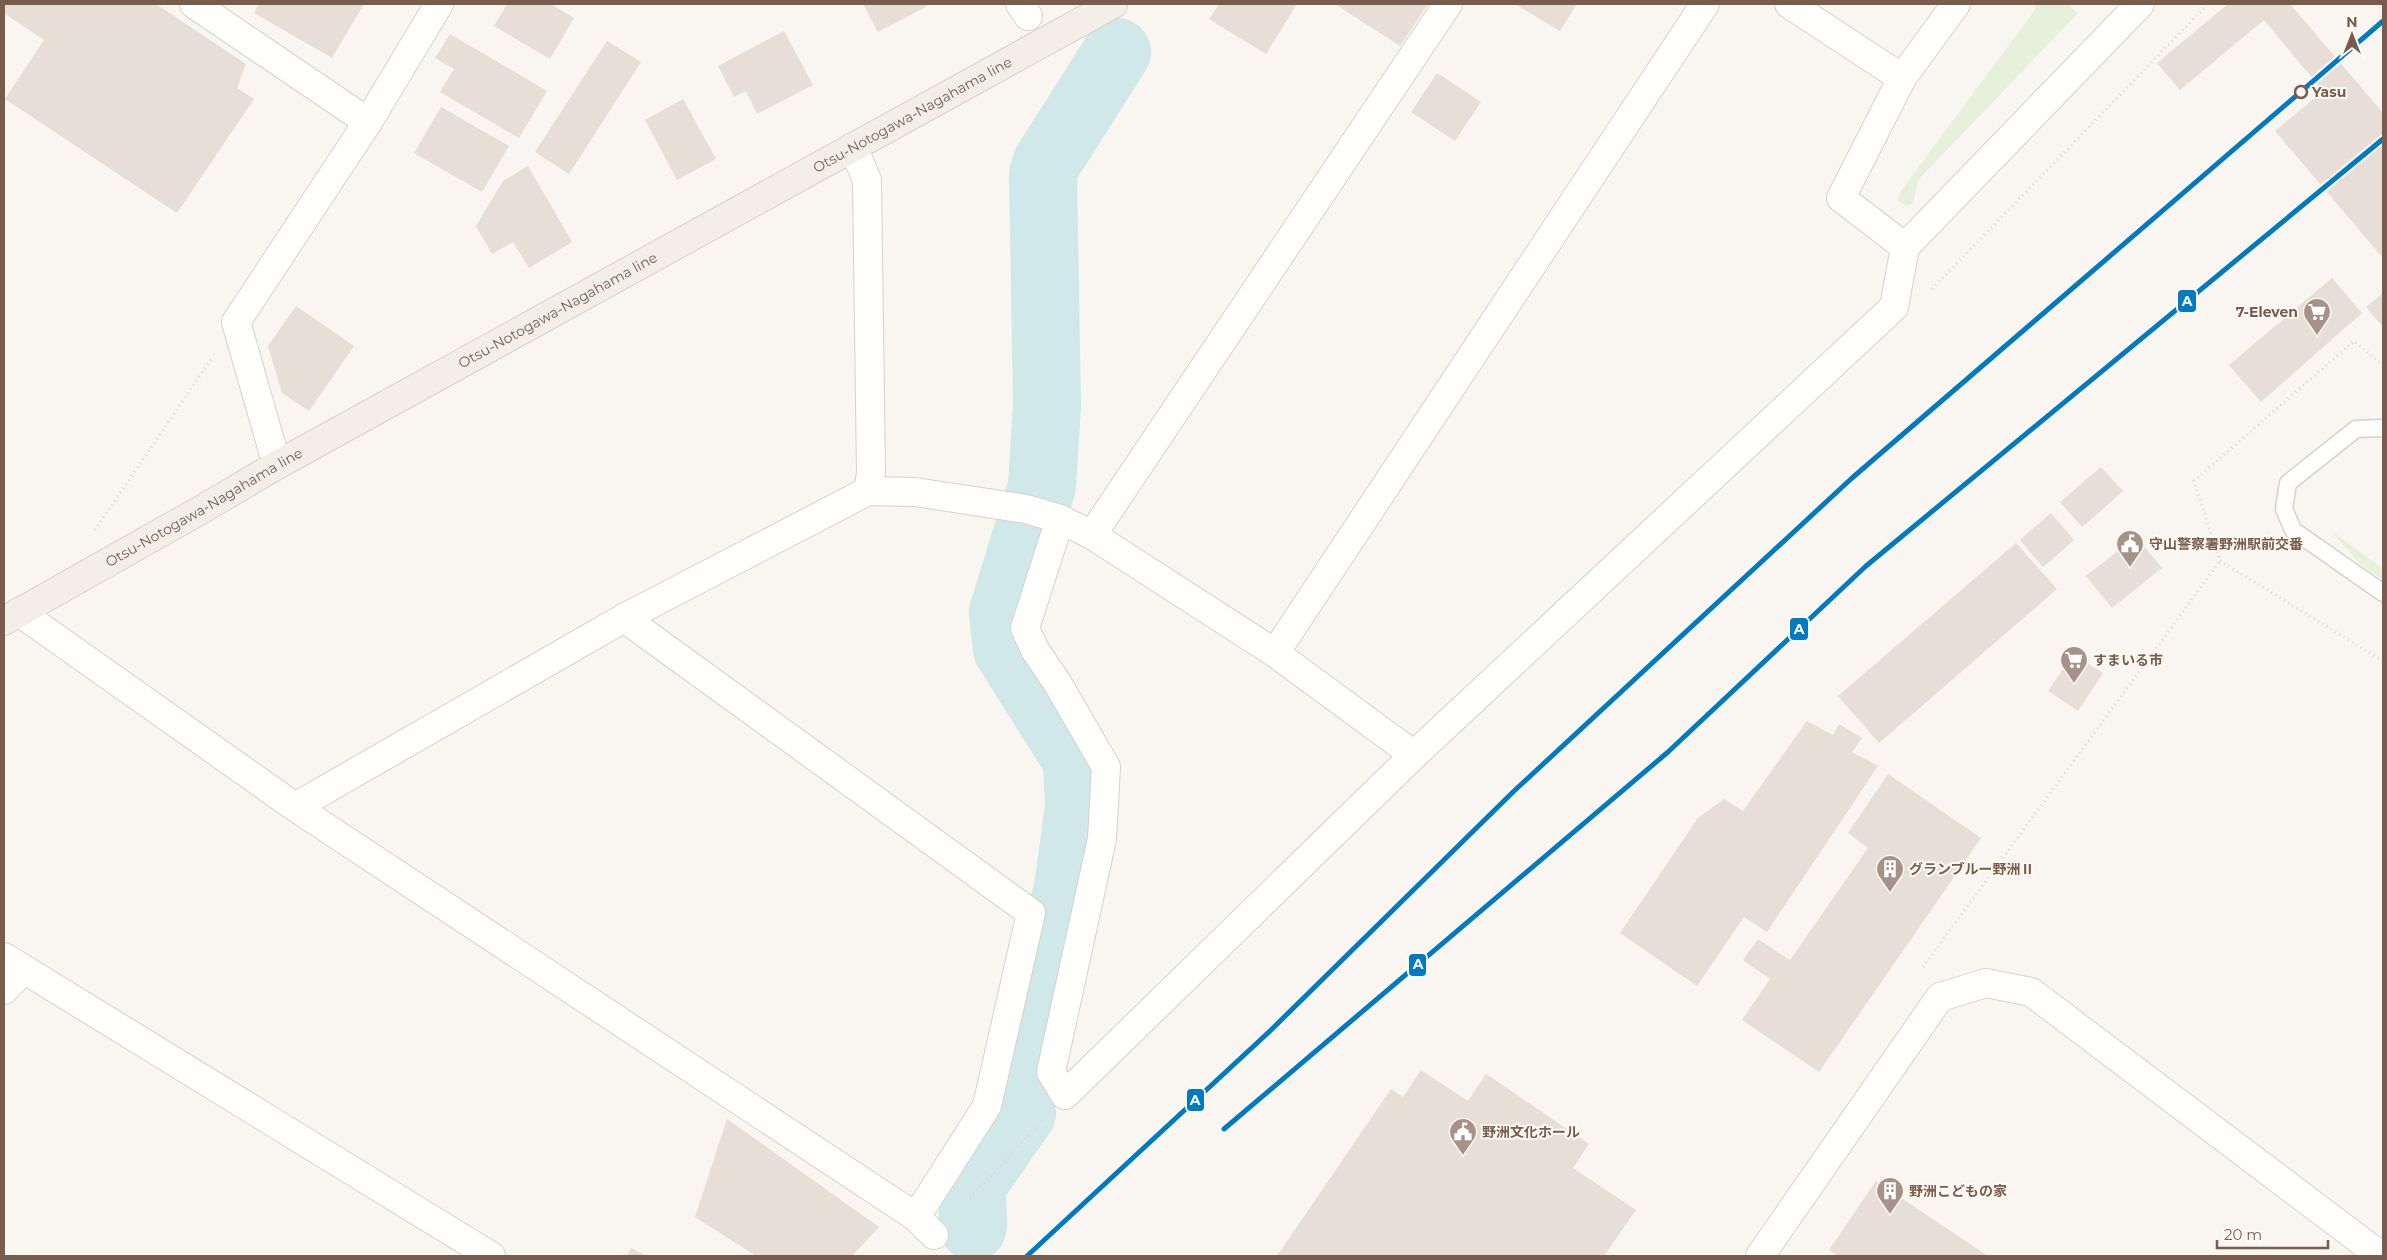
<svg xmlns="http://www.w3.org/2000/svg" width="2387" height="1260" font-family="Montserrat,'Noto Sans JP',sans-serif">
<rect width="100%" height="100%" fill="#f9f5f0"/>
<g fill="#e7f0db">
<polygon points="2036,4 2068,4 2078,13 1918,180 1913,203 1906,206 1897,200 1900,192 2035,10"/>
<polygon points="2331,531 2383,569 2383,580 2361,565"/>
</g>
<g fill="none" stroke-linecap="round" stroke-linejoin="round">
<polyline stroke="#d0e8ea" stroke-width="68" points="973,1227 972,1185 1022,1113 1019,1097 1036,1009 1068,888 1079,806 1077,760 1007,649 1003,612 1042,486 1047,405 1043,174 1046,164 1117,52"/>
</g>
<g fill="#e6ded7">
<polygon points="4,4 156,4 246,64 237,88 254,99 177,213 5,99 44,40 4,13"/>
<polygon points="259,4 364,4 332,58 254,13"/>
<polygon points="507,4 551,4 574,18 550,59 494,26"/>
<polygon points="863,4 931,4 878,32"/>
<polygon points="1219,4 1297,4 1266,54 1209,19"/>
<polygon points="1335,4 1428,4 1400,46"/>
<polygon points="1515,4 1577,4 1560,31"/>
<polygon points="2228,4 2290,4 2383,113 2383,258 2275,131 2323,91 2264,20 2180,90 2157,63"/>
<polygon points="784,31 813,85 757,114 746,91 734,97 718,66"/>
<polygon points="450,34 547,91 519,138 440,92 454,69 435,58"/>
<polygon points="607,41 641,62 569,174 535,152"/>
<polygon points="1437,73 1481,102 1455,141 1411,112"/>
<polygon points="683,99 716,159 677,180 645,120"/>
<polygon points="441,107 509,146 482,192 414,153"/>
<polygon points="528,166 572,242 529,268 513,242 492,254 476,226 503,181"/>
<polygon points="2332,278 2362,313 2261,402 2229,365"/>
<polygon points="2383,293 2383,327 2366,307"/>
<polygon points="296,306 354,346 309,411 282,393 268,346"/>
<polygon points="2101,467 2123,491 2082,527 2060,502"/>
<polygon points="2051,513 2074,540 2043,567 2020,540"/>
<polygon points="2136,537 2162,568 2112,608 2086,576"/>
<polygon points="2016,543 2057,589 1879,743 1838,696"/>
<polygon points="2073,654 2103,673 2078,711 2048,691"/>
<polygon points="1807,721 1833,735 1839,724 1862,738 1852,752 1878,766 1767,932 1744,917 1697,986 1620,933 1698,818 1724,799 1743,811"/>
<polygon points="1888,774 1981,838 1819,1072 1742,1020 1770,979 1743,960 1758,939 1790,960 1868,848 1848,833"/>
<polygon points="1421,1070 1468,1101 1486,1074 1589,1144 1573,1168 1636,1210 1604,1256 1277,1256 1391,1089 1403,1097"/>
<polygon points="727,1119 879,1227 852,1256 756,1256 695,1217"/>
<polygon points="1876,1181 1988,1256 1838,1256 1829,1250"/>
<polygon points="631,1248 647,1256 627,1256"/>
</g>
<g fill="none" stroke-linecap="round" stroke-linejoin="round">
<defs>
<polyline id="lane" points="2383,428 2356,429 2288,483 2284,509 2293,530 2383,593"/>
<g id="street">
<polyline points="194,4 368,122"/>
<polyline points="1020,4 1028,16"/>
<polyline points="853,147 867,180 871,473 868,491"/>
<polyline points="1060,519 1025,628 1035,650 1058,684 1106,767 1102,839 1051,1072 1065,1095 1414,755"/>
<polyline points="19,612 295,807 916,1217 934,1235"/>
<polyline points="624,618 1031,913 987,1106 916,1217"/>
<polyline points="295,807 624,618 868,491 915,492 1026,509 1060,519 1092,535 1275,653 1414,755 1894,307 1905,247"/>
<polyline points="4,957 491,1256"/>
<polyline points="4,990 23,970"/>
</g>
<g id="secondary">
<polyline points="1789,4 1902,78"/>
<polyline points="1956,4 1902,78 1841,198 1905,247 2140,4"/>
<polyline points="277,465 236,322 368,122 439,4"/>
<polyline points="1092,535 1448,4"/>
<polyline points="1275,653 1705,4"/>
<polyline points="1760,1256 1940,997 1986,983 2031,992 2381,1256"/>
</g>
<g id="primary">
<path id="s1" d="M 4,621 L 206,507 L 277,465 L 1113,4"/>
</g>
</defs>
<use href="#lane" stroke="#d7d1cb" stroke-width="19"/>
<use href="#street" stroke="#d7d1cb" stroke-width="30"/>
<use href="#secondary" stroke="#d9d2cb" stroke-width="30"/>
<use href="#primary" stroke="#dad1cc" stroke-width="30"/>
<g stroke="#dcd5d0" stroke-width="3" stroke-dasharray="1 4" stroke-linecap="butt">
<polyline points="1932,289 2208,4"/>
<polyline points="2383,366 2354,341 2194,481 2220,561 2383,661"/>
<polyline points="95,530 212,358"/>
<polyline points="1923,967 2220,561"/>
<polyline points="970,1198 1044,1119"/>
</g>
<use href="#lane" stroke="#fefefd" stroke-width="16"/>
<use href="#street" stroke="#fefefd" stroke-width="28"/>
<use href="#secondary" stroke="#fefefd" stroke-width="28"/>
<use href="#primary" stroke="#f3eee8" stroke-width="28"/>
<defs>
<g id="rail-1">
<polyline points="1224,1129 1668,752 1866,566 2383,139"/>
<polyline points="1027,1256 1271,1030 1513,792 1852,478 2383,21"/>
</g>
</defs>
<use href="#rail-1" stroke="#fffaf3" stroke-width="9"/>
<use href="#rail-1" stroke="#007ac2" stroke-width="5"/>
</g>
<defs>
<symbol id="supermarket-pin" viewBox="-11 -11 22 30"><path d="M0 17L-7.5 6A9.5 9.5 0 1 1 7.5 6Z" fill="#a69286" stroke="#fffaf3"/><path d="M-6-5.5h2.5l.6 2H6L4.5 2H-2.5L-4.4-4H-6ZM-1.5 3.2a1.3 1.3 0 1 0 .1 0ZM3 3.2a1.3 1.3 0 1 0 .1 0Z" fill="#fff"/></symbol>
<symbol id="civic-pin" viewBox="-11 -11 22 30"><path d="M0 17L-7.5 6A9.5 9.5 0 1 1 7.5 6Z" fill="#a69286" stroke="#fffaf3"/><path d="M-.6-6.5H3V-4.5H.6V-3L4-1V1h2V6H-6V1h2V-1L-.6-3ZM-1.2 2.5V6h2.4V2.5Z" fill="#fff"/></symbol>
<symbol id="building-pin" viewBox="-11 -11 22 30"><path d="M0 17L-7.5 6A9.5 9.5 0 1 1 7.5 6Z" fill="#a69286" stroke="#fffaf3"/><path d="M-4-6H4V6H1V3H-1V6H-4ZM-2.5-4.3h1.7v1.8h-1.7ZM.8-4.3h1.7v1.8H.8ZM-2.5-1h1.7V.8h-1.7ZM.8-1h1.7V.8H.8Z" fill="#fff"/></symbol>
</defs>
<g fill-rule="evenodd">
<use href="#supermarket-pin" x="2301" y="296" width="32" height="43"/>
<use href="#civic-pin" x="2114" y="528" width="32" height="43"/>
<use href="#supermarket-pin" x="2058" y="644" width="32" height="43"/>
<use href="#building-pin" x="1874" y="853" width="32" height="43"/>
<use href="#civic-pin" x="1447" y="1116" width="32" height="43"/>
<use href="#building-pin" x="1874" y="1175" width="32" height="43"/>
</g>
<circle fill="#fffaf3" stroke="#7a5c4d" stroke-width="2.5" cx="2301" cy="92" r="6"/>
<g text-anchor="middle" stroke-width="4" stroke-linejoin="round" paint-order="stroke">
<g font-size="14" font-weight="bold" fill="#7a5c4d" stroke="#fffaf3" text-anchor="start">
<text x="2312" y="97">Yasu</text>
</g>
<g font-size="14" fill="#7a5c4d" stroke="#fffaf3">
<text dy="5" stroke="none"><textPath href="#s1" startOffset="1040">Otsu-Notogawa-Nagahama line</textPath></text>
<text dy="5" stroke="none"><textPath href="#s1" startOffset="635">Otsu-Notogawa-Nagahama line</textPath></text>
<text dy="5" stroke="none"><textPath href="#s1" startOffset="230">Otsu-Notogawa-Nagahama line</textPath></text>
</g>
<g font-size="14" font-weight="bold" fill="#7a5c4d" stroke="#fffaf3" text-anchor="start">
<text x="2298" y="317" text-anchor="end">7-Eleven</text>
<text x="2149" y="549">守山警察署野洲駅前交番</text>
<text x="2093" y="665">すまいる市</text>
<text x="1909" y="874">グランブルー野洲Ⅱ</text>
<text x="1482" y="1137">野洲文化ホール</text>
<text x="1909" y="1196">野洲こどもの家</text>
</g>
</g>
<g stroke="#fffaf3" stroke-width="2">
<rect x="2177" y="289" width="20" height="24" rx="5" fill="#007ac2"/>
<rect x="1789" y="617" width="20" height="24" rx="5" fill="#007ac2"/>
<rect x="1408" y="953" width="19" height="24" rx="5" fill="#007ac2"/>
<rect x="1186" y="1088" width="19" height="24" rx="5" fill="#007ac2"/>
</g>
<g font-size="14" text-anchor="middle" font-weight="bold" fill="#fff">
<text x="2187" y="306">A</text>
<text x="1799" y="634">A</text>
<text x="1418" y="969">A</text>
<text x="1195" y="1105">A</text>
</g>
<rect width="2387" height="1260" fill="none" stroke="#7a5c4d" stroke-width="10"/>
<g transform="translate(2352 35)" stroke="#fffaf3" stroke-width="4" paint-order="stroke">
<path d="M0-4L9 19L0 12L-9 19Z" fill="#7a5c4d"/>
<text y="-8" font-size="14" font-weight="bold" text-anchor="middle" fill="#7a5c4d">N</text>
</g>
<path d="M2217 1240v8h111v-8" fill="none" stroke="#7a5c4d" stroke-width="2.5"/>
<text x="2224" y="1240" font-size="15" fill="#7a5c4d" stroke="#fffaf3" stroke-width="4" paint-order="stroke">20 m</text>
</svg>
